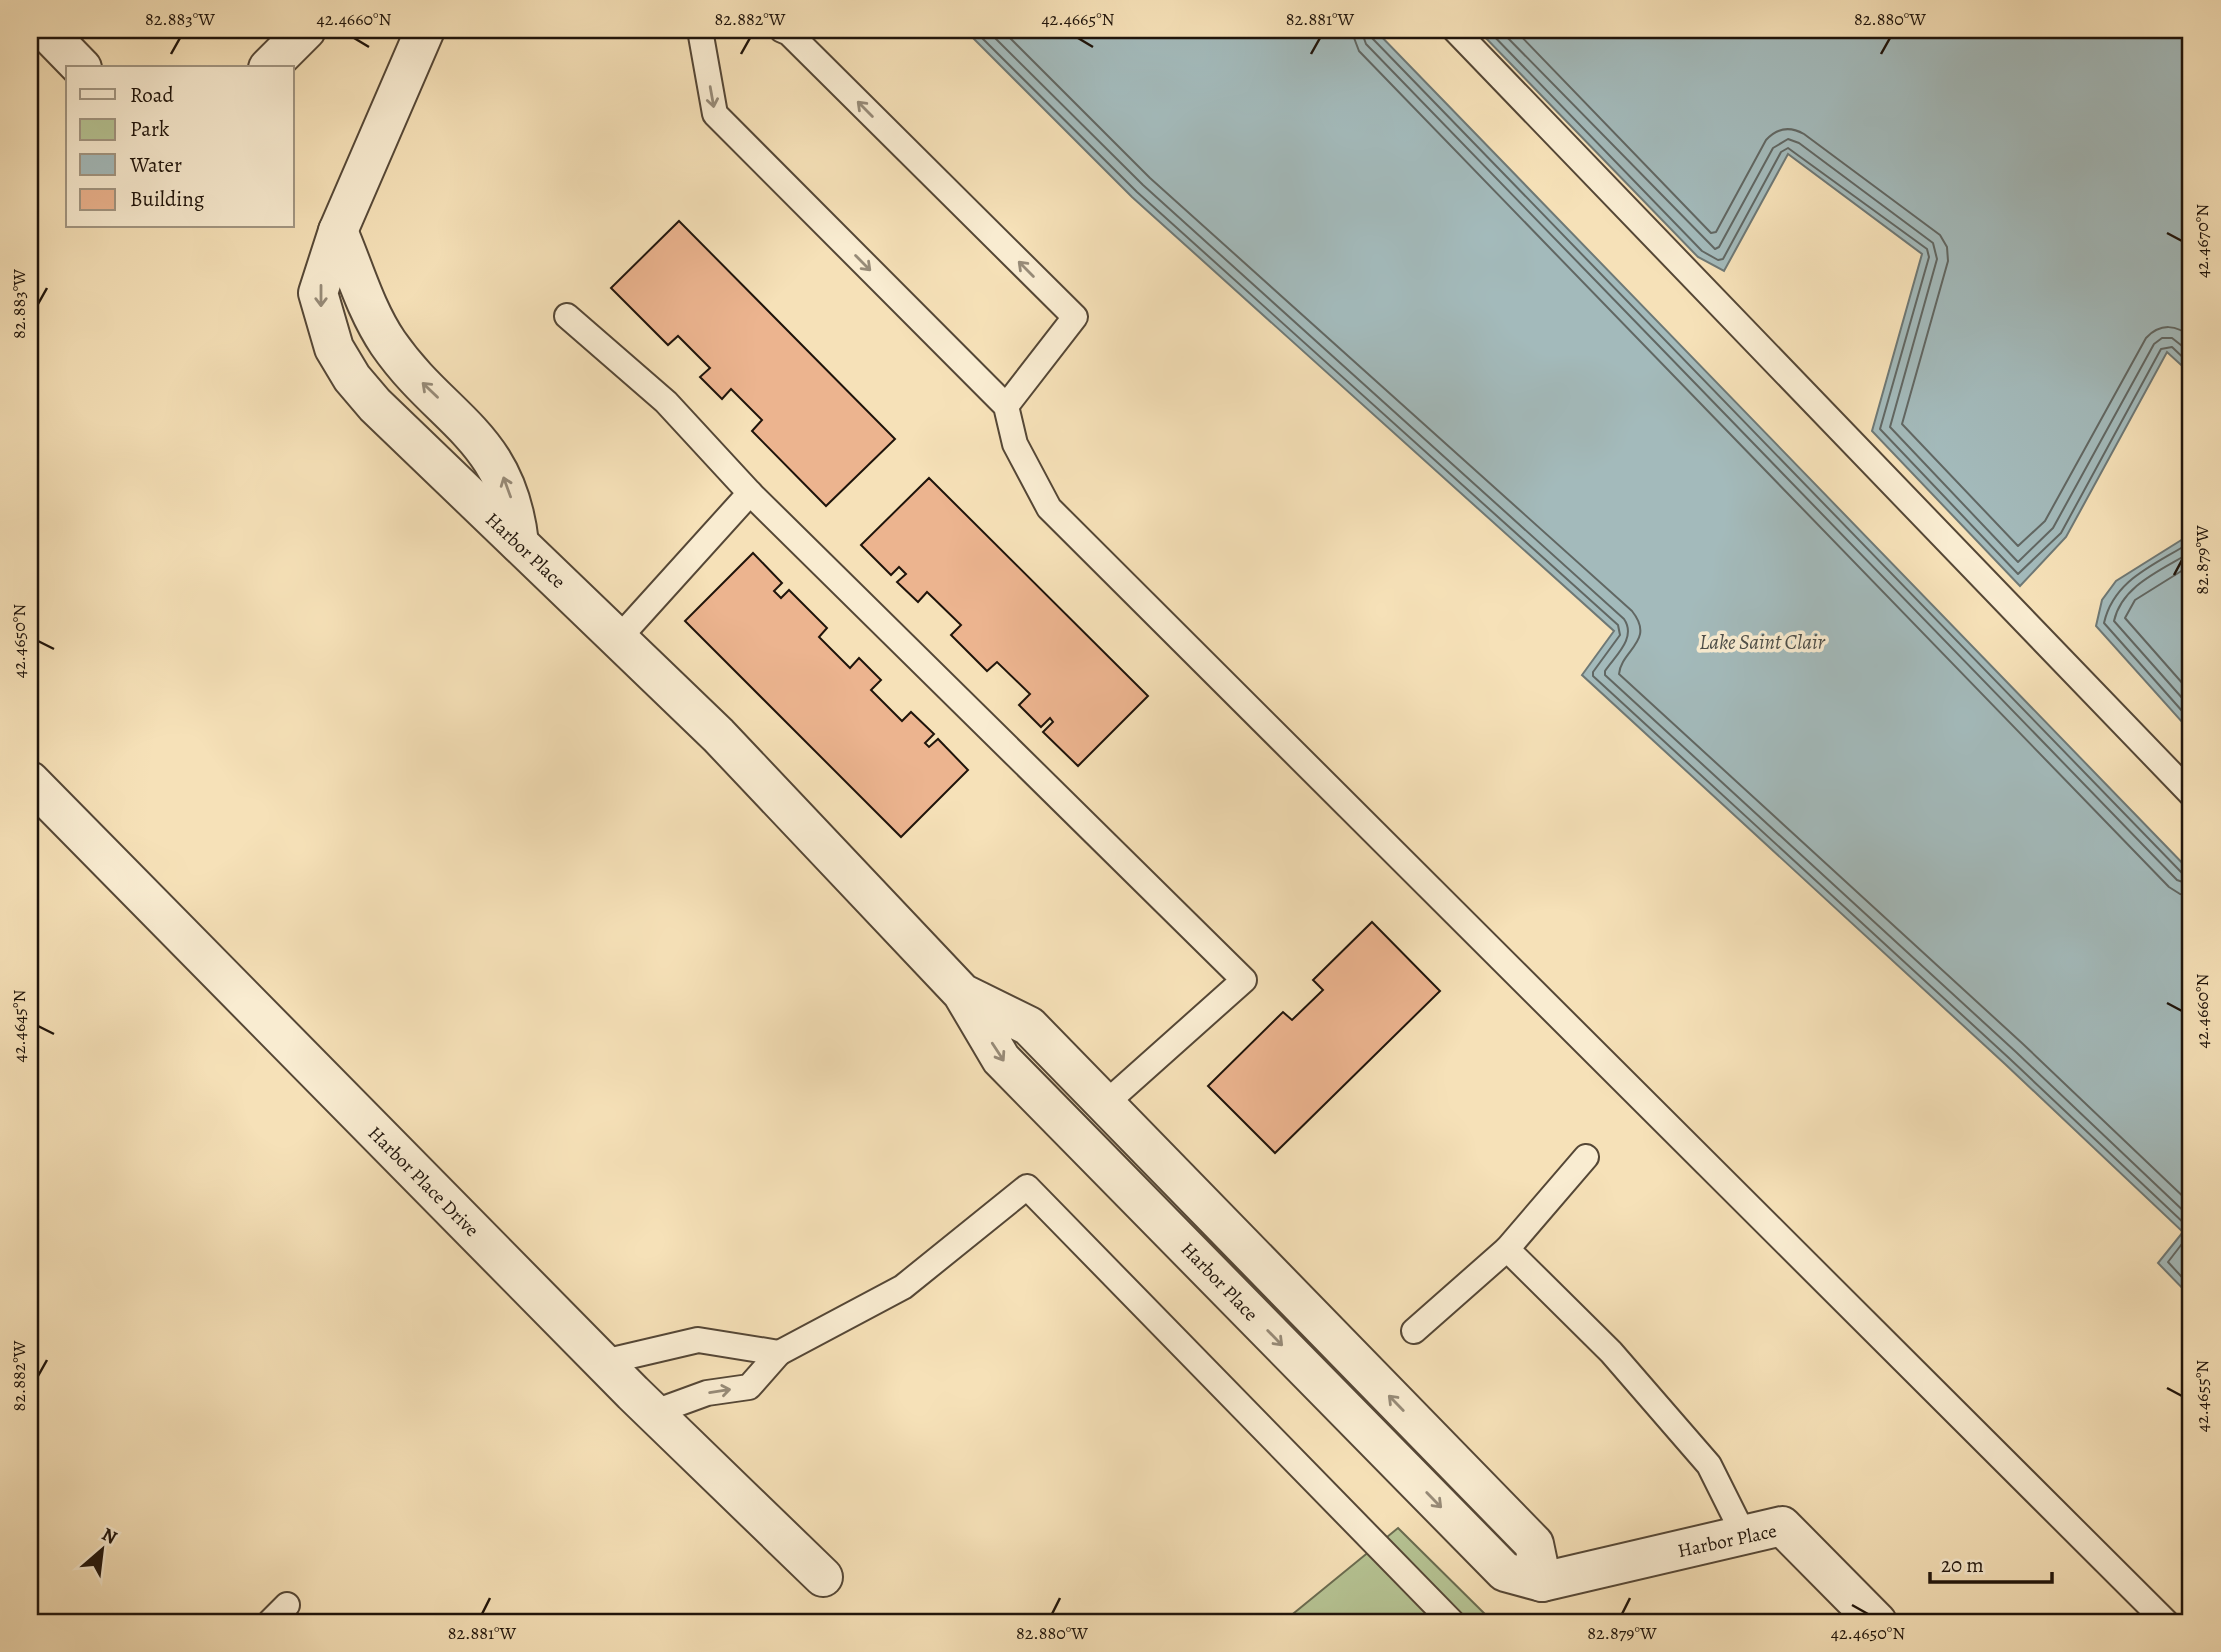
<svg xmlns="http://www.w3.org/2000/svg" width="2221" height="1652" font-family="Alegreya,serif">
<rect width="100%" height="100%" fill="#f6e1b8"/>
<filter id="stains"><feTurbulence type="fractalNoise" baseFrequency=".00286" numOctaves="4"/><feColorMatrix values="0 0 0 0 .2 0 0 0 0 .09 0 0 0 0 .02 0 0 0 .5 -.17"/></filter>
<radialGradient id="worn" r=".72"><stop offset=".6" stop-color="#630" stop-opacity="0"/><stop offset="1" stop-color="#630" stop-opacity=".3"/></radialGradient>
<polygon fill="#b6c494" stroke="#6a6c50" stroke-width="2" points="1398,1528 1493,1622 1283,1622"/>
<g fill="#a3babb" stroke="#6e7875" stroke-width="2">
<polygon points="965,30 1375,30 2191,872 2191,1297 2158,1263 2183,1232 2005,1064 1582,675 1614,631 1132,197"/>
<polygon points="1478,30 2191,30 2191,374 2167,352 2066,537 2020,586 1872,431 1922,254 1788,154 1724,271 1698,257"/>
<polygon points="2191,534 2191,732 2096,626 2102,600 2116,581"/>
</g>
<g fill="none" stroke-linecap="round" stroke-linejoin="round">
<g stroke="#616763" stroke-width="2">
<polyline points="974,30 1137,192 1618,625 1620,635 1593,672 1593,676 2010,1059 2187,1226 2188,1236 2168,1262 2191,1287"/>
<path d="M 987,30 L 1143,185 L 1624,619 C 1637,638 1615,656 1605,671 L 1605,675 L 2016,1052 L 2191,1218"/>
<path d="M 1002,30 L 1150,178 L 1632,611 C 1656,641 1621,650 1619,674 L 2023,1044 L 2191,1204"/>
<polyline points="1351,30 1359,51 2169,887 2180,894 2191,895"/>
<polyline points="1361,30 1366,44 2177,880 2191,885"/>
<polyline points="1370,30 1372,38 2183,874 2191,876"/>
<polyline points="1488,30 1702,251 1718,260 1723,259 1781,152 1788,148 1927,249 1929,257 1880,429 2018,574 2061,533 2161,349 2172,347 2191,365"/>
<polyline points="1500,30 1715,249 1719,247 1773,148 1788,139 1799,143 1933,243 1937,259 1890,427 2018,562 2053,528 2154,344 2162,338 2172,338 2191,353"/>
<path d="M 1515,30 L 1711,233 L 1716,232 L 1766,140 C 1777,128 1790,126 1804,134 L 1940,235 L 1947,247 L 1948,261 L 1902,424 L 2018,546 L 2045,521 L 2146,338 C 2160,323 2177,324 2191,338"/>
<path d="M 2191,542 C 2155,565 2114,579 2104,623 L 2191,721"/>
<path d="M 2191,552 C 2162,570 2122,585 2114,621 L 2191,708"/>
<polyline points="2191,565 2135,600 2125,618 2191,693"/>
</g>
</g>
<g fill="#ecb48f" stroke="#1f140b" stroke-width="2">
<polygon points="679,221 895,439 826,506 752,431 762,420 731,389 722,399 700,377 710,368 678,336 668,345 611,288"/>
<polygon points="929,478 1148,696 1078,766 1043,732 1053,722 1050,718 1041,727 1019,705 1030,694 997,662 987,671 951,635 961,625 927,592 918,602 897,582 906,574 899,567 891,575 861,545"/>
<polygon points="753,553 782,583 774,591 781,598 789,590 827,628 819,637 850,668 859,658 881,680 871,690 902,721 911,712 934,734 925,743 929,747 938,739 968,770 901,837 685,621"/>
<polygon points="1372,922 1440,991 1275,1153 1208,1086 1283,1012 1292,1020 1323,990 1313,980"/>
</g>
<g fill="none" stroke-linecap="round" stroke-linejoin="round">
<defs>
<g id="lane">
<polyline points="700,30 715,114 1006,406 1015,444 1049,508 2166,1622"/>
<polyline points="782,30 789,33 1075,317 1006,406"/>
<polyline points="1455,30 2191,794"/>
<polyline points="567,316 666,402 750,493 1244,980 1105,1104"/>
<polyline points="618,639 750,493"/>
<polyline points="1586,1157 1507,1249 1611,1352 1709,1465 1744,1535"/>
<polyline points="1414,1331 1507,1249"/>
<polyline points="779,1353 903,1287 1027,1187 1452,1622"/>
<polyline points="604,1362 698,1340 779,1353 749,1387 707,1393 655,1412"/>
<polyline points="270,1622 287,1605"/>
</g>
<g id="street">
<polyline points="45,30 82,68"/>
<polyline points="425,30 338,231 318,293 334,348 352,378 375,405 718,735 962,993 1001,1059 1505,1572 1542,1582 1534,1544 1029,1026 962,993"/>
<polyline points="268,68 306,30"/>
<path d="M 338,231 C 354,268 365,309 388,343 C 442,421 507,434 519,543"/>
<polyline points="30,781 633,1393 823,1577"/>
<polyline points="1542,1582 1782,1526 1877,1622"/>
</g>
</defs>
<use href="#lane" stroke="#554736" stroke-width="28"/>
<use href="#street" stroke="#554736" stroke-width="42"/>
<use href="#lane" stroke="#f9ecd1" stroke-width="24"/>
<use href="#street" stroke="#f9ecd1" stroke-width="38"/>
</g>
<defs><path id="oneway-shaft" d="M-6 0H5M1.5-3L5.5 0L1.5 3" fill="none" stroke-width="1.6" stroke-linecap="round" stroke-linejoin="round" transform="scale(1.75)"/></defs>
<g stroke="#978b78">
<use href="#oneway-shaft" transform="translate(712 97) rotate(80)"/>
<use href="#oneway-shaft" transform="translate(865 109) rotate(-135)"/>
<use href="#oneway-shaft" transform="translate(863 263) rotate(45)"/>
<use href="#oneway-shaft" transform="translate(1026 269) rotate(-135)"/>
<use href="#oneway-shaft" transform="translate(321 296) rotate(90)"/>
<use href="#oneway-shaft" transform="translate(430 390) rotate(-136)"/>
<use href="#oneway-shaft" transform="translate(507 487) rotate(-110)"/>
<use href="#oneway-shaft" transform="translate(998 1052) rotate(57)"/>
<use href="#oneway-shaft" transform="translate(1275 1338) rotate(46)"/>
<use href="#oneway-shaft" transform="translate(720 1391) rotate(-9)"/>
<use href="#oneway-shaft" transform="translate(1396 1403) rotate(-134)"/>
<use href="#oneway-shaft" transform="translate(1434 1500) rotate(46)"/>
</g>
<path fill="none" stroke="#1f140b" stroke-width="2.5" d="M 354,38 L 369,47M 1078,38 L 1093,47M 171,54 L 180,38M 741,54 L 750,38M 1311,54 L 1320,38M 1881,54 L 1890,38M 2167,233 L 2182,241M 38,304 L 47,288M 2174,575 L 2182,560M 38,641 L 54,649M 2167,1003 L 2182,1011M 38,1026 L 54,1034M 38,1376 L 47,1360M 2167,1388 L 2182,1396M 1852,1605 L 1868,1614M 482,1614 L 490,1598M 1052,1614 L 1060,1598M 1622,1614 L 1630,1598"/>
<g text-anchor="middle" stroke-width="7" stroke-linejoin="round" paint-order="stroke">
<g font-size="19" fill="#1f140b" stroke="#f9ecd1">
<text transform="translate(526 550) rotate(43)" y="7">Harbor Place</text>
<text transform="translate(424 1181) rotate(45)" y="7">Harbor Place Drive</text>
<text transform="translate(1220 1281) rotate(46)" y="7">Harbor Place</text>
<text transform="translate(1727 1540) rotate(-12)" y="7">Harbor Place</text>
</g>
<g font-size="21" font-style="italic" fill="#4d4e49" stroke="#f9ecd1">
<text x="1762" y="649">Lake Saint Clair</text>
</g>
</g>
<rect width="2221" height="1652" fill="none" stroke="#f6e1b8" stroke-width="77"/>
<rect x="66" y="66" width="228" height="161" fill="#f9ecd1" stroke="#a29682" stroke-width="2"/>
<rect x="80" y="89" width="35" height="10" fill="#f9ecd1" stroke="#a29682" stroke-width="2"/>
<text x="130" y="102" font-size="21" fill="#1f140b">Road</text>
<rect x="80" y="119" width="35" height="21" fill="#b6c494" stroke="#a29682" stroke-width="2"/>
<text x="130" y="136" font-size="21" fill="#1f140b">Park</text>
<rect x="80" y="154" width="35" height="21" fill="#a3babb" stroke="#a29682" stroke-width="2"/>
<text x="130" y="172" font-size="21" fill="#1f140b">Water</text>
<rect x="80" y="189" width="35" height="21" fill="#ecb48f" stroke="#a29682" stroke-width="2"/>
<text x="130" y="206" font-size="21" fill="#1f140b">Building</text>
<g transform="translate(102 1550) rotate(28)" stroke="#f9ecd1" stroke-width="5" paint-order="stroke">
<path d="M0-5L12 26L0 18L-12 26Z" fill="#1f140b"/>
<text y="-10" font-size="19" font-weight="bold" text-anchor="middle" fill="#1f140b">N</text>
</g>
<path d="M1930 1572v10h122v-10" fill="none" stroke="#1f140b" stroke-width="3.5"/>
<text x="1941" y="1572" font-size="21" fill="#1f140b" stroke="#f9ecd1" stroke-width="5" paint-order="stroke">20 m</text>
<rect x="38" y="38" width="2144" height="1576" fill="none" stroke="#1f140b" stroke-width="2.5"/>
<g font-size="18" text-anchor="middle" fill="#1f140b">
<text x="180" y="25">82.883°W</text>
<text x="354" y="25">42.4660°N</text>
<text x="750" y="25">82.882°W</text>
<text x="1078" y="25">42.4665°N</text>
<text x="1320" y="25">82.881°W</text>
<text x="1890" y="25">82.880°W</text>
<text transform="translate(2202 241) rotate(-90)" y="6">42.4670°N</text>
<text transform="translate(19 304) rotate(-90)" y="6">82.883°W</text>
<text transform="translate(2202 560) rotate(-90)" y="6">82.879°W</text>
<text transform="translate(19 641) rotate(-90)" y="6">42.4650°N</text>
<text transform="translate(2202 1011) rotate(-90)" y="6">42.4660°N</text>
<text transform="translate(19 1026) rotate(-90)" y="6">42.4645°N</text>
<text transform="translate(19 1376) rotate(-90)" y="6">82.882°W</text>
<text transform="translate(2202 1396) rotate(-90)" y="6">42.4655°N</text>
<text x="482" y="1639">82.881°W</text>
<text x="1052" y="1639">82.880°W</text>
<text x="1622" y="1639">82.879°W</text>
<text x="1868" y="1639">42.4650°N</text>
</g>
<rect width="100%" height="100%" filter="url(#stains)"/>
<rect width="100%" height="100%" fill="url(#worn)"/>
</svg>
